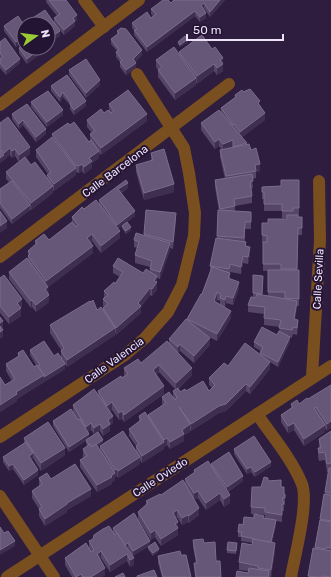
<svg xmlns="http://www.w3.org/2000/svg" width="331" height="577" font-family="Rubik,sans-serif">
<rect width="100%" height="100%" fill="#2e1d3e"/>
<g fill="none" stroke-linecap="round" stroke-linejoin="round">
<g stroke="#794f20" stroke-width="12">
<polyline points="84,0 104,27"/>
<polyline points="0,105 139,0"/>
<polyline points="0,257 229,84"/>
<polyline points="312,377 320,240 319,181"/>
<path d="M 257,414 C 272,436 292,459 302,484 C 309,503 295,555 291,577"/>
<polyline points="0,437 125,355 145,338 168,312 182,285 194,236 195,213 189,173 184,148 137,74"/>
<polyline points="0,496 54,577"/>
<polyline points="7,577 331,366"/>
</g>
</g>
<g fill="#564567" fill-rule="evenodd">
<polygon points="46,0 66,0 77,20 75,21 75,26 64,35 54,23 54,18 57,16 46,2"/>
<polygon points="172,0 225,0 210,17 204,8 203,9 206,18 200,22 195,16 147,52 134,35 134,30 132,28 132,23 151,18 153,16 151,14 151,9 171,3 173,1"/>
<polygon points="4,26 41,53 27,64 19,53 19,48 21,46 20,44 16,47 4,31"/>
<polygon points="117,31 142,55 135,62 136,68 126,75 120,67 120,62 116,57 116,52 117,51 111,44 111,39 117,35"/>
<polygon points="0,42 20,63 6,75 0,68 0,59 1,59 0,58"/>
<polygon points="178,42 188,42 180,47 178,44"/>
<polygon points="212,49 223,58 223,71 217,75 214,71 197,84 196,82 196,85 175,100 158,77 158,70 156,67 156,60 179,54 179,52"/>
<polygon points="69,70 100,85 86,98 69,75"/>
<polygon points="67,75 86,106 74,115 70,109 70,105 63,97 60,102 51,91 51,86"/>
<path d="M 235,95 L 260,106 L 265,120 L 242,137 L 251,150 L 260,171 L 256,172 L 256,178 L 252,179 L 253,188 L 251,189 L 252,196 L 252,203 L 235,206 L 235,211 L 251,219 L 251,229 L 245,229 L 245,242 L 250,254 L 248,264 L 243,263 L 241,274 L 230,272 L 230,279 L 239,289 L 233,305 L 226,303 L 225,307 L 231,318 L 217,341 L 207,336 L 210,345 L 194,363 L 180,351 L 178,353 L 192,375 L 178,389 L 180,392 L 186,391 L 209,391 L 212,388 L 209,385 L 209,378 L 228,366 L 260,355 L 261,351 L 254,347 L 254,342 L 277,335 L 279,331 L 280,327 L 264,325 L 264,314 L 248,312 L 248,305 L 257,296 L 253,296 L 253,275 L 263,276 L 262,295 L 268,296 L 268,271 L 263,271 L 263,243 L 262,242 L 262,223 L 268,223 L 287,219 L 287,218 L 282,218 L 282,211 L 264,211 L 264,199 L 262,199 L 262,187 L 281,186 L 299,180 L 299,215 L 298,215 L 298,217 L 302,217 L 302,235 L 298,235 L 297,270 L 299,270 L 299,306 L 297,306 L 295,319 L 298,327 L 297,335 L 293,334 L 292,338 L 290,337 L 290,342 L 278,367 L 270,362 L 270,369 L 250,394 L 246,391 L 226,411 L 219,413 L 191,431 L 190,430 L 190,432 L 184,435 L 184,441 L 170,449 L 167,445 L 164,447 L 164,449 L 142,463 L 140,460 L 140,464 L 118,478 L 117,476 L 115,477 L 115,480 L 112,482 L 112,484 L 97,492 L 80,467 L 80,460 L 83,458 L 83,449 L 87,446 L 86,443 L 86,441 L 69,452 L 53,426 L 53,421 L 73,412 L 73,405 L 98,394 L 98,391 L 124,376 L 124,368 L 141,363 L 169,342 L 169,339 L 187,320 L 187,319 L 202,294 L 210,272 L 210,266 L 217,238 L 218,210 L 219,211 L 215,187 L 215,180 L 225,179 L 220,157 L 220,150 L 222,150 L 219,146 L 215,149 L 201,130 L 201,123 L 221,112 L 221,108 L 235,97 ZM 217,300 L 220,301 L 220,304 L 216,302 ZM 159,372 L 176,390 L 173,391 L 173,398 L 162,397 L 162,404 L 163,405 L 148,415 L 148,416 L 139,416 L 139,422 L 129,429 L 129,436 L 136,446 L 136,450 L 100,446 L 100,450 L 98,446 L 103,442 L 98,432 L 100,431 L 103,436 L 110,431 L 110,425 L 113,424 L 109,411 L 112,410 L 119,420 L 122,419 L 124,422 L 164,394 L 156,375 ZM 91,430 L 94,434 L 89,438 L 88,432 Z"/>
<polygon points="31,102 63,115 47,127 31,107"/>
<polygon points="27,104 46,134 36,142 23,125 19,129 12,119 12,114"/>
<polygon points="109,104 147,121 101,155 99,153 99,158 92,163 92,168 84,174 82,171 79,173 76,172 76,175 54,191 53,190 53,193 31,210 30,210 12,224 0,208 0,189 9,182 6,179 6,172 31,165 47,178 48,174 36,157 36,150 52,138 52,134 70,125 89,142 90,141 90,134 92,133 87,127 87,120 109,111"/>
<polygon points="0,123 30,154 19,162 15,156 12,158 10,155 0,163"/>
<polygon points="151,153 174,192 144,200 136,172 136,165 151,161"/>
<polygon points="128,188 121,193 135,216 126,223 131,230 126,234 122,228 122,226 118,229 120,238 101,253 92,241 91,242 93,253 48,287 49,302 36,312 32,307 31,308 9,279 9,272 28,260 28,251 35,245 35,241 49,240 72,223 72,217 84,209 99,204 99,200"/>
<polygon points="146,210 176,220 173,249 170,248 170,250 160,279 157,278 157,290 152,296 150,295 141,307 141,313 116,335 115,332 115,335 67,367 65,364 65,369 17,399 17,401 0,412 0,377 5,385 12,381 6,371 6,364 18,356 18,353 34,367 36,365 30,355 30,350 61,358 61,350 50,333 50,325 97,310 103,310 103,308 104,307 103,306 103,299 104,298 104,291 115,284 120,277 113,273 113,266 143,273 150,271 150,267 135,263 135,255 137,248 134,247 134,240 144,235"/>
<polygon points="0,278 22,306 20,308 21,316 9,324 0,313"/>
<polygon points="331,385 327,431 325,428 325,432 304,446 294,430 288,433 281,422 281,415 291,408 291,404 299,404 308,399"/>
<polygon points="331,431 331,577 308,577 315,549 324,494 325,494 328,472 327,472 325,460 319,461 318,457 318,448 319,448 319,439"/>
<polygon points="24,438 65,455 41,471 33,458 31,459 38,475 24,485 13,469 9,471 3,462 3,457 24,443"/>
<polygon points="234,449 271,466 255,477 251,472 247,474 234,454"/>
<polygon points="211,464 243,481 228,492 230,503 224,507 220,500 206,510 198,498 194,500 199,515 189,523 188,522 182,525 177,517 176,518 178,529 178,535 161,546 155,537 151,540 138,519 138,512 146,505 146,501 161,495 185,484 185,479 194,473 194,470 211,466"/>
<polygon points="39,478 51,479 91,496 67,510 67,512 45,526 39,516 39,509 32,498 32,491 39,486"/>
<path d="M 268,481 L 281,487 L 284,494 L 285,494 L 285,505 L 284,505 L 284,511 L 282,511 L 282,522 L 276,521 L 276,525 L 272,543 L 275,550 L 271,577 L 236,577 L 248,573 L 249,571 L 239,570 L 239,562 L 252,545 L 253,543 L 241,541 L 241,537 L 238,537 L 238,532 L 243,525 L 254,518 L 254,514 L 251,514 L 251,507 L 261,487 ZM 254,514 L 265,515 L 265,518 L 264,518 Z"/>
<polygon points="134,513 133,556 128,548 127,548 134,565 130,567 127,561 110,572 101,558 100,559 105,575 102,577 72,577 65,565 65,558 89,548 89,541 113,532 113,528"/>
<polygon points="193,540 204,543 216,561 221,577 195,577 194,563 196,563 193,547"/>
<polygon points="237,546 236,554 227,553 227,550"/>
<polygon points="148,547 159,551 153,556 148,549"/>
<polygon points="181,555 191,577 162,577 158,563 158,556"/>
</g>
<g fill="#3f2e50">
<polygon points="220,0 225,0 210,17 210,12"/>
<polygon points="204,3 204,8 201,10 201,5"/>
<polygon points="195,11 195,16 147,52 147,47"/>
<polygon points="206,13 206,18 200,22 200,17"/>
<polygon points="77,15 77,20 73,23 73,18"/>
<polygon points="75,21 75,26 64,35 64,30"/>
<polygon points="60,31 60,36 48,44 48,39"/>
<polygon points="20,39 20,44 16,47 16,42"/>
<polygon points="188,39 188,42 180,47 180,45"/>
<polygon points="41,48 41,53 27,64 27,59"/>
<polygon points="142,50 142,55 133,64 133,59"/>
<polygon points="223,58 223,71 217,75 217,68 220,60"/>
<polygon points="20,59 20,63 6,75 6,70"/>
<polygon points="136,63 136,68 126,75 126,70"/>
<polygon points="214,64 214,71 197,84 197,76"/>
<polygon points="196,78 196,85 175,100 175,93"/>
<polygon points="100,80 100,85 86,98 86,93"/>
<polygon points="63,92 63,97 60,102 60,97"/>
<polygon points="86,101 86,106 74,115 74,110"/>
<polygon points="63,110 63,115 47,127 47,122"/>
<polygon points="265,113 265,120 240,139 240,132"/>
<polygon points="147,114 147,121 101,155 101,148"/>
<polygon points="23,120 23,125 19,129 19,124"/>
<polygon points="46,129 46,134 36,142 36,137"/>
<polygon points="219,139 219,146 215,149 215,142"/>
<polygon points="233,140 233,147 223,151 223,144"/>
<polygon points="247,143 247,150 233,154 233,147"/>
<polygon points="30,147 30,154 19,162 19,155"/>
<polygon points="10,148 10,155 0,163 0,158 4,155 4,153"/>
<polygon points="15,149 15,156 12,158 12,151"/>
<polygon points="99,151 99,158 92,163 92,168 84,174 84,167 89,158"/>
<polygon points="82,164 82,171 79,173 79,166"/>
<polygon points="260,164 260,171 256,172 255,165"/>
<polygon points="76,168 76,175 54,191 54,184"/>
<polygon points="128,183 128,188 118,194 118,189"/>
<polygon points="174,184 174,192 144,200 144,193"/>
<polygon points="53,186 53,193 31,210 31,203"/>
<polygon points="30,205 30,210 12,224 12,219"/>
<polygon points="135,211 135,216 117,230 117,225"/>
<polygon points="176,213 176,220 173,249 173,242"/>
<polygon points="7,221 7,228 0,233 0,226"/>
<polygon points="131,227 131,230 126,234 126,231"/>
<polygon points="120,231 120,238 101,253 101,246"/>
<polygon points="92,234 92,241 87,245 87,238"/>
<polygon points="170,243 170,250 160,279 160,272"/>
<polygon points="93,246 93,253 46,289 46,281"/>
<polygon points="250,247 250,254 248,264 248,257"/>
<polygon points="243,256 243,263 241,274 241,267"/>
<polygon points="157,276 157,290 152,296 152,289 154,281"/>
<polygon points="239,282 239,289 233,305 233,298"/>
<polygon points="48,287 48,294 45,289"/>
<polygon points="150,288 150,295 141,307 141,313 116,335 116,328 138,303"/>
<polygon points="217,292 217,300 214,308 214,301"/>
<polygon points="49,295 49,302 36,312 36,305"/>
<polygon points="226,296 226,303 225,307 225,300"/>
<polygon points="22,299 22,306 17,310 17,303"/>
<polygon points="32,300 32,307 31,308 31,301"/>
<polygon points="297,301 297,308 294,326 294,319"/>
<polygon points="21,308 21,316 9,324 9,317"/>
<polygon points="231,311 231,318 217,341 217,334"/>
<polygon points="298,320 298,327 297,335 297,328"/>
<polygon points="3,321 3,328 0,330 0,323"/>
<polygon points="115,328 115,335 67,367 67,360"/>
<polygon points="3,330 3,337 0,339 0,332"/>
<polygon points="290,337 290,342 278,367 278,362"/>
<polygon points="210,338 210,345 194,363 194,356"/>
<polygon points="180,344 180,351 178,354 178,347"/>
<polygon points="270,362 270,369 250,394 250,387"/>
<polygon points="65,364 65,369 17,399 17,401 0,412 0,405 16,392 44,375"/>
<polygon points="159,365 159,372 153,377 153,370"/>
<polygon points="192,368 192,375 176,390 176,383"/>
<polygon points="246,384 246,391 226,411 219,413 191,431 191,424"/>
<polygon points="164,386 164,394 124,422 124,415"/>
<polygon points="112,402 112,410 107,413 107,406"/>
<polygon points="122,411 122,419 119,420 119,413"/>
<polygon points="113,416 113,424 110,425 110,431 103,436 103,429 108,420"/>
<polygon points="331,421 331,428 327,431 327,424"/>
<polygon points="91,423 91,430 86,434 86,427"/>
<polygon points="294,423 294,430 288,433 288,426"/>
<polygon points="100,424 100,431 94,435 94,428"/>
<polygon points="190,424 190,432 184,435 184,441 170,449 170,442 182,430"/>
<polygon points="325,425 325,432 304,446 304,439"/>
<polygon points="89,434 89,439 69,452 69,447"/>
<polygon points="167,438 167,445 164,447 164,449 142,463 142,456 164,442 164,440"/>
<polygon points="103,440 103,442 90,451 90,448"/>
<polygon points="65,448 65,455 41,471 41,463"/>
<polygon points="33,453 33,458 29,461 29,456"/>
<polygon points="140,457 140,464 118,478 118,471"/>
<polygon points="271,462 271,466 255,477 255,472"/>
<polygon points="13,464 13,469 9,471 9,466"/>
<polygon points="251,467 251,472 247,474 247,469"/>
<polygon points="117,469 117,476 115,477 115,480 112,482 112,484 97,492 97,485 115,473 115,470"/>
<polygon points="38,470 38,475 24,485 24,480"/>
<polygon points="243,476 243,481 227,492 227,487"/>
<polygon points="91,489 91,496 67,510 67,512 45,526 45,519 67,503"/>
<polygon points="198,491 198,498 194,500 194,493"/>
<polygon points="220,493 220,500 206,510 206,503"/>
<polygon points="230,495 230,503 224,507 224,499"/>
<polygon points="199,508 199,515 189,523 189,516"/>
<polygon points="177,510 177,517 173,520 173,513"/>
<polygon points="188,515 188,522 182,525 182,518"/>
<polygon points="276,520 276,525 271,549 271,544"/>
<polygon points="178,522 178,535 161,546 161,539 175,524"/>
<polygon points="155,530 155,537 151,540 151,533"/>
<polygon points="15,541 15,546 0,555 0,550"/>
<polygon points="150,541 150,546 133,556 133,551"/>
<polygon points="128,543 128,548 125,550 125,545"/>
<polygon points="275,543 275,550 271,577 271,570"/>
<polygon points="159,549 159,551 153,556 153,553"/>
<polygon points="101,551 101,558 97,561 97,554"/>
<polygon points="127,554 127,561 110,572 110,565"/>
<polygon points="134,558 134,565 130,567 130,560"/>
<polygon points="105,568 105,575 102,577 91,577"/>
<polygon points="81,574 81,577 76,577"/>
</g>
<g fill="#665677" stroke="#7b6c8b">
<polygon points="49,0 66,0 77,15 73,18 75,21 64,30 54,18 60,14"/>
<polygon points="163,0 168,0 171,3 174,0 220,0 210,12 204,3 201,5 206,13 200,17 195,11 147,47 134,30 137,29 132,23 147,12 151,18 156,14 151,9"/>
<polygon points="45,10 60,31 48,39 48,24 26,24 25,23"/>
<polygon points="18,16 24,25 24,48 41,48 27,59 19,48 24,44 20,39 16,42 4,26"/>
<polygon points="121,28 126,29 142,50 133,59 136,63 126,70 120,62 122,60 116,52 119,50 111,39 119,33 117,31"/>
<polygon points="202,35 212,49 215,47 223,58 220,60 223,64 217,68 214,64 197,76 179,52"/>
<polygon points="185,36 188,39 180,45 178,42"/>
<polygon points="5,38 20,59 6,70 0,63 0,59 3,57 0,53 0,42"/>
<polygon points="174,47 196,78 175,93 158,70 162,67 156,60"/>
<polygon points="86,59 100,80 86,93 69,70"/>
<polygon points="67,75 86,101 74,110 70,104 71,103 63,92 60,97 51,86"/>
<polygon points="250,89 260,101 258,103 265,113 240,132 234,124 233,125 221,108 236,97 235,95 242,90 243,92"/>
<polygon points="128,90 147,114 101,148 90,134 95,131 87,120 101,109 104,113 108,110 111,113 114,111 109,104"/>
<polygon points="48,91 63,110 47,122 31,102"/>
<polygon points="27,104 46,129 36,137 23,120 19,124 12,114"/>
<polygon points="219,110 247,143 233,147 233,140 223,144 219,139 215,142 201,123"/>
<polygon points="8,117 30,147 19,155 15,149 12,151 10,148 4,153 0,148 0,123"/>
<polygon points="74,122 89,142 91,140 99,151 89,158 92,161 84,167 82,164 79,166 75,165 52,134 68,123 70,125"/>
<polygon points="52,137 76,168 54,184 47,175 51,172 36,150"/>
<polygon points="249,144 251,150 256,148 260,164 255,165 256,171 226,176 220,150"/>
<polygon points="164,149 174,184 144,193 136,165 153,160 151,153"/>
<polygon points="0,150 4,155 0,158"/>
<polygon points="25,157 31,165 35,162 53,186 31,203 6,172"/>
<polygon points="252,174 253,181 250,182 252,196 234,199 235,206 220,209 215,180"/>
<polygon points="126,180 128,183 118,189 135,211 117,225 99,200"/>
<polygon points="281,180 299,180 299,208 293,208 293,211 282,211 282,204 264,204 264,192 262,192 262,187 281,186"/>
<polygon points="12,181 30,205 12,219 0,203 0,189"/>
<polygon points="96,200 120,231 101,246 92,234 87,238 93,246 46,281 28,256 30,254 28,251 37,243 35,241 44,234 49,240 72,222 76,227 78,225 72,217 82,207 84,209"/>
<polygon points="146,210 176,213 173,242 144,234"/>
<polygon points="218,210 251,212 251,222 245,222 244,238 217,236"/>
<polygon points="0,211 7,221 0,226"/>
<polygon points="287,215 298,215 298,217 302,217 302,228 298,228 297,269 281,269 281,264 263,264 263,242 267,242 267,236 262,235 262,223 268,223 268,219 287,219"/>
<polygon points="127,222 131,227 126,231 122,226"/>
<polygon points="136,233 170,243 160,272 150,269 152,261 135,255 139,242 134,240"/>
<polygon points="216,238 246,242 245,246 250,247 248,257 243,256 241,267 230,264 229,269 210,266"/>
<polygon points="27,258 48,287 45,289 49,295 36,305 32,300 31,301 9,272"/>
<polygon points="118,258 143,273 146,269 157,276 154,281 157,282 152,289 150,288 138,303 141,306 116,328 103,308 108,304 103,299 108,295 104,291 114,282 115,284 123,272 113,266"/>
<polygon points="212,267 230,273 228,278 239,282 233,298 226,296 225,300 220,298 221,294 217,292 214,301 231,311 217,334 187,319 201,294 202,294"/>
<polygon points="268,270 299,270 299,299 285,298 285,292 268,292"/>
<polygon points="4,275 22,299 17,303 21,308 9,317 0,306 0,278"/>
<polygon points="253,275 263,276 262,294 253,293"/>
<polygon points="257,294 297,301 294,319 298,320 297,328 293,327 292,330 279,328 281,320 264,318 265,307 248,305 251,297 256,297"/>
<polygon points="93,300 97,310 101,307 115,328 67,360 61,351 64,348 50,325 90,301 91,302"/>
<polygon points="0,317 3,321 0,323"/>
<polygon points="186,319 210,338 194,356 180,344 178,347 169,339"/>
<polygon points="0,326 3,330 0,332"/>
<polygon points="262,327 277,335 279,331 290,337 278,362 260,353 263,347 254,342"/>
<polygon points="44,341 54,356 58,353 65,364 44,377 44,375 38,366 40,365 30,350"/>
<polygon points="167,341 192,368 176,383 159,365 153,370 164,386 124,415 122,411 119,413 112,402 107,406 98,391 121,376 122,378 128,374 124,368 138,359 141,363"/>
<polygon points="245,343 270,362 250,387 246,384 226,404 219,406 191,424 179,407 190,424 182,430 184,434 170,442 167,438 164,440 148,415 166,403 162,397 169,392 175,400 177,397 173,391 178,388 180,392 185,389 186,391 203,381 209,391 215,385 209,378 224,363 228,366"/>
<polygon points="23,350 34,367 37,365 44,375 16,392 17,394 0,405 0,377 5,385 15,379 6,364 19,356 18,353"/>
<polygon points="331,385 331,421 327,424 316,407 314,408 325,425 304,439 294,423 288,426 281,415 293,407 291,404 297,400 299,404 307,398 308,399"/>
<polygon points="94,389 113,416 108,420 110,424 103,429 100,424 94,428 91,423 86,427 73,405"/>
<polygon points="71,409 78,420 80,419 89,434 69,447 53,421"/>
<polygon points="145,412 164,442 142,456 136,446 139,444 129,429 141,420 139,416"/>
<polygon points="48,422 65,448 41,463 24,438"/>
<polygon points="123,431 140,457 118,471 117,469 115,470 100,446"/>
<polygon points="331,431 331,463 327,464 325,452 319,453 318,448 321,448 319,439"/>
<polygon points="98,432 103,440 92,447 90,444 89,445 86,440"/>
<polygon points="254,436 271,462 255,472 251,467 247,469 234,449"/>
<polygon points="26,442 33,453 29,456 38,470 24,480 13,464 9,466 3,457"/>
<polygon points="90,444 92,447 96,444 115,473 111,476 112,477 97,485 80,460 87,456 83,449"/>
<polygon points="229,452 243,476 227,487 211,464"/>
<polygon points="208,461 230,495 224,499 220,493 206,503 198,491 194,493 185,479 195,472 194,470"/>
<polygon points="75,464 91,489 67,503 67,504 45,519 39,509 42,507 32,491 42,484 39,478 47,473 51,479"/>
<polygon points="329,468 331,468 331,493 325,492"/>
<polygon points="264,477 268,478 268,481 281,480 281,487 284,487 284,494 285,494 285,498 282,498 284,504 282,504 282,515 265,512 265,508 251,507 252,487 261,487"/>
<polygon points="183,480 199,508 189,516 188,515 182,518 177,510 173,513 178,522 175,524 178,528 161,539 155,530 151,533 138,512 148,503 146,501 160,494 161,495"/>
<polygon points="324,494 331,495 331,521 320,519"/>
<polygon points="134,513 150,541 133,551 128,543 125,545 117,533 117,534 113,528"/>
<polygon points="254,514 264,516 263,518 276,520 271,542 255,540 255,539 241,536 242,532 238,532 239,524 243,525 244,517 254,518"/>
<polygon points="320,520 331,522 331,548 327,547 326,549 315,547"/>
<polygon points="109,526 115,535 117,533 134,558 130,560 127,554 110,565 101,551 97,554 105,568 91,577 83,577 81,574 76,577 65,558 86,543 91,552 94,550 89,541 93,539 94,535 103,529"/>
<polygon points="0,527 4,533 8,531 15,541 0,550"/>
<polygon points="203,539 204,543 215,542 216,561 220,561 221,577 196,577 194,563 197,563 193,540"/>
<polygon points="253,539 275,543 271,570 258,568 258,566 239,562 242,543 252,545"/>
<polygon points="155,542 159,549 153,553 148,547"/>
<polygon points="228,542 237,543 236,551 227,550"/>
<polygon points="313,548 331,551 331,577 322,576 322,577 316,577 308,576"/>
<polygon points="180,551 181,555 186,555 191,577 163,577 158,556"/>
<polygon points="249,568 269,571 268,577 236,577 237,571 248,573"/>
<polygon points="154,570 157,577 137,577 137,576"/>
<polygon points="123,573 125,577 115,577"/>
</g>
<g text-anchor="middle" stroke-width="4" stroke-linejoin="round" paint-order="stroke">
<g font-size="11" fill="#ece2f8" stroke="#241434">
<text transform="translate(115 171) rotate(-37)" y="4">Calle Barcelona</text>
<text transform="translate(318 279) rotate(-87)" y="4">Calle Sevilla</text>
<text transform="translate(114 360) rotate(-36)" y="4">Calle Valencia</text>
<text transform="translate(160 477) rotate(-33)" y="4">Calle Oviedo</text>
</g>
</g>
<g transform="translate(36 36) rotate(76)"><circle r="19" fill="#241434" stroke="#746682"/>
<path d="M0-3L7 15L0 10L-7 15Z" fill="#9acb34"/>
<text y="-6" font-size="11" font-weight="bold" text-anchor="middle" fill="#ece2f8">N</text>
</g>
<path d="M187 34v6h96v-6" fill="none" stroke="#ece2f8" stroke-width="2"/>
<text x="193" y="34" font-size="12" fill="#ece2f8" stroke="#241434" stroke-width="3" paint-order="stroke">50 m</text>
</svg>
